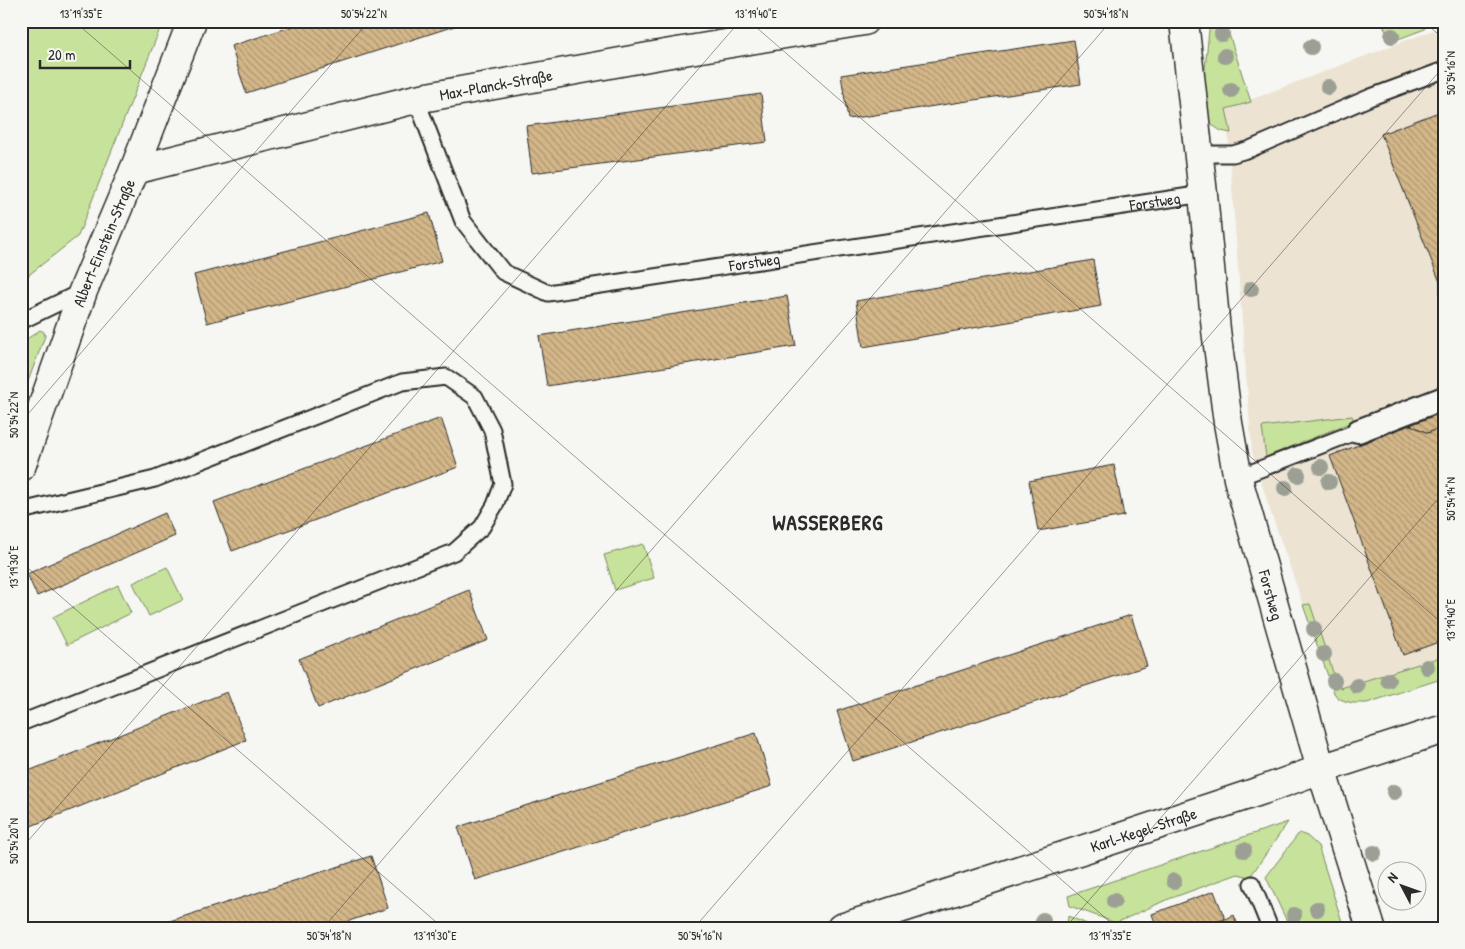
<svg xmlns="http://www.w3.org/2000/svg" width="1465" height="949" font-family="'Patrick Hand',sans-serif">
<defs>
<pattern id="building-back-hatch" width="6" height="6" patternUnits="userSpaceOnUse" patternTransform="scale(1.25)"><rect width="6" height="6" fill="#d4b789"/><path d="M-1 5l2 2M0 0l6 6M5-1l2 2" fill="none" stroke="#ac9570"/></pattern>
</defs>
<rect width="100%" height="100%" fill="#f6f6f2"/>
<filter id="ink" filterUnits="userSpaceOnUse"><feTurbulence type="fractalNoise" baseFrequency=".02" numOctaves="2"/><feDisplacementMap in="SourceGraphic" scale="10" xChannelSelector="R" yChannelSelector="G"/><feConvolveMatrix kernelMatrix="1 2 1 2 8 2 1 2 1" color-interpolation-filters="sRGB"/></filter>
<g filter="url(#ink)">
<polygon fill="#ece3d2" points="1444,26 1444,678 1367,703 1353,703 1338,698 1334,693 1269,507 1252,452 1226,109"/>
<g fill="#c7e39b" stroke="#798763">
<polygon points="21,21 163,21 78,236 21,281"/>
<polygon points="1210,21 1243,21 1227,28 1251,102 1226,109 1231,133 1221,131 1208,122 1202,97"/>
<polygon points="1382,21 1423,21 1425,29 1390,42"/>
<polygon points="40,330 44,332 45,336 21,400 21,343"/>
<polygon points="1352,416 1354,421 1266,457 1262,427"/>
<polygon points="643,544 654,578 615,590 604,555"/>
<polygon points="167,567 183,600 149,616 133,583"/>
<polygon points="118,585 131,613 67,645 53,617"/>
<polygon points="1310,604 1335,678 1341,688 1444,656 1444,678 1367,703 1353,703 1345,701 1338,698 1334,693 1303,605"/>
<polygon points="1288,822 1250,877 1238,874 1166,900 1116,923 1070,906 1068,896"/>
<polygon points="1299,833 1307,836 1318,846 1344,928 1290,928 1266,877"/>
<polygon points="1068,916 1096,928 1067,928"/>
</g>
<g fill="url(#building-back-hatch)" stroke="#2b2b2b">
<polygon points="309,21 470,21 246,93 231,46"/>
<polygon points="1074,40 1081,84 848,119 841,75"/>
<polygon points="761,94 767,142 532,173 526,126"/>
<polygon points="1444,110 1444,353 1440,353 1440,282 1381,134"/>
<polygon points="429,213 442,261 207,323 194,275"/>
<polygon points="1093,260 1101,306 863,347 856,301"/>
<polygon points="787,296 796,346 547,386 539,336"/>
<polygon points="1444,412 1444,426 1428,433 1410,425"/>
<polygon points="441,418 458,467 232,551 214,502"/>
<polygon points="1410,425 1428,433 1444,426 1444,640 1403,655 1330,456"/>
<polygon points="1114,465 1124,516 1038,531 1029,481"/>
<polygon points="165,513 175,536 37,596 27,574"/>
<polygon points="469,590 488,640 318,708 299,659"/>
<polygon points="1131,615 1147,666 853,761 837,711"/>
<polygon points="227,692 246,740 21,830 21,774"/>
<polygon points="756,733 772,786 475,880 458,827"/>
<polygon points="371,856 388,908 328,928 148,928"/>
<polygon points="1214,891 1225,919 1201,928 1157,928 1152,914"/>
<polygon points="1234,915 1239,928 1201,928 1225,919"/>
</g>
<g fill="none" stroke-linecap="round" stroke-linejoin="round">
<defs>
<g id="service">
<path id="s1" d="M 416,99 L 463,221 L 503,272 L 548,293 L 1203,194"/>
<polyline points="1198,154 1233,154 1250,149 1371,97 1444,70"/>
<polyline points="21,321 83,291"/>
<polyline points="1238,479 1250,473 1358,431"/>
<polyline points="21,511 155,479 402,382 446,377 475,397 492,430 503,484 495,505 482,527 454,552 21,723"/>
<polyline points="1252,884 1270,928"/>
</g>
<polyline id="pedestrian" points="1358,431 1444,398"/>
<g id="minor">
<path id="s2" d="M 1184,21 L 1203,194 L 1216,330 L 1228,423 L 1238,479 L 1321,769 L 1371,928"/>
<path id="s3" d="M 134,170 L 416,99 L 665,54 L 864,21"/>
<path id="s4" d="M 21,467 L 83,291 L 134,170 L 192,21"/>
</g>
<g id="tertiary">
<path id="s5" d="M 841,928 L 1103,843 L 1263,790 L 1321,769 L 1444,729"/>
</g>
</defs>
<use href="#service" stroke="#2b2b2b" stroke-width="19"/>
<use href="#pedestrian" stroke="#2b2b2b" stroke-width="26"/>
<use href="#minor" stroke="#2b2b2b" stroke-width="31"/>
<use href="#tertiary" stroke="#2b2b2b" stroke-width="31"/>
<use href="#service" stroke="#f6f6f2" stroke-width="15"/>
<use href="#pedestrian" stroke="#f6f6f2" stroke-width="22"/>
<use href="#minor" stroke="#f6f6f2" stroke-width="28"/>
<use href="#tertiary" stroke="#f6f6f2" stroke-width="28"/>
</g>
<g fill="#9ca094">
<circle cx="1222" cy="34" r="8"/>
<circle cx="1392" cy="36" r="8"/>
<circle cx="1311" cy="47" r="8"/>
<circle cx="1225" cy="56" r="8"/>
<circle cx="1328" cy="87" r="8"/>
<circle cx="1231" cy="90" r="8"/>
<circle cx="1251" cy="289" r="8"/>
<circle cx="1321" cy="467" r="8"/>
<circle cx="1298" cy="475" r="8"/>
<circle cx="1329" cy="482" r="8"/>
<circle cx="1285" cy="488" r="8"/>
<circle cx="1314" cy="629" r="8"/>
<circle cx="1324" cy="654" r="8"/>
<circle cx="1427" cy="667" r="8"/>
<circle cx="1388" cy="680" r="8"/>
<circle cx="1334" cy="681" r="8"/>
<circle cx="1357" cy="686" r="8"/>
<circle cx="1394" cy="792" r="8"/>
<circle cx="1244" cy="850" r="8"/>
<circle cx="1374" cy="853" r="8"/>
<circle cx="1174" cy="881" r="8"/>
<circle cx="1114" cy="901" r="8"/>
<circle cx="1317" cy="909" r="8"/>
<circle cx="1294" cy="915" r="8"/>
<circle cx="1043" cy="920" r="8"/>
</g>
</g>
<path fill="none" stroke="#2b2b2b" stroke-width="1" stroke-opacity="0.45" d="M 74,21 L 1117,928M 749,21 L 1444,625M 1423,21 L 1444,39M 21,422 L 369,21M 21,562 L 443,928M 21,849 L 740,21M 323,928 L 1111,21M 694,928 L 1444,66M 1065,928 L 1444,492M 1436,928 L 1444,919"/>
<g text-anchor="middle" stroke-width="5" stroke-linejoin="round" paint-order="stroke">
<g font-size="16" fill="#2b2b2b" stroke="#f6f6f2">
<text dy="6" stroke="none"><textPath href="#s3" startOffset="372">Max-Planck-Straße</textPath></text>
<text dy="6" stroke="none"><textPath href="#s1" startOffset="859">Forstweg</textPath></text>
<text dy="6" stroke="none"><textPath href="#s4" startOffset="239">Albert-Einstein-Straße</textPath></text>
<text dy="6" stroke="none"><textPath href="#s1" startOffset="454">Forstweg</textPath></text>
<text dy="6" stroke="none"><textPath href="#s2" startOffset="582">Forstweg</textPath></text>
<text dy="6" stroke="none"><textPath href="#s5" startOffset="318">Karl-Kegel-Straße</textPath></text>
</g>
<g font-size="21" font-weight="bold" letter-spacing="1" fill="#2b2b2b" stroke="#f6f6f2">
<text x="828" y="530">WASSERBERG</text>
</g>
</g>
<rect width="1465" height="949" fill="none" stroke="#f6f6f2" stroke-width="55"/>
<g transform="translate(1402 886) rotate(311)"><circle r="24" fill="#f6f6f2" stroke="#a5a5a2"/>
<path d="M0-4L9 19L0 12L-9 19Z" fill="#2b2b2b"/>
<text y="-8" font-size="14" font-weight="bold" text-anchor="middle" fill="#2b2b2b">N</text>
</g>
<path d="M40 60v8h90v-8" fill="none" stroke="#2b2b2b" stroke-width="2.5"/>
<text x="48" y="60" font-size="15" fill="#2b2b2b" stroke="#f6f6f2" stroke-width="4" paint-order="stroke">20 m</text>
<rect x="28" y="28" width="1410" height="894" fill="none" stroke="#2b2b2b" stroke-width="2"/>
<g font-size="12" text-anchor="middle" fill="#2b2b2b">
<text x="81" y="18">13°19'35"E</text>
<text x="364" y="18">50°54'22"N</text>
<text x="756" y="18">13°19'40"E</text>
<text x="1106" y="18">50°54'18"N</text>
<text transform="translate(1451 73) rotate(-90)" y="4">50°54'16"N</text>
<text transform="translate(14 415) rotate(-90)" y="4">50°54'22"N</text>
<text transform="translate(1451 499) rotate(-90)" y="4">50°54'14"N</text>
<text transform="translate(14 567) rotate(-90)" y="4">13°19'30"E</text>
<text transform="translate(1451 620) rotate(-90)" y="4">13°19'40"E</text>
<text transform="translate(14 841) rotate(-90)" y="4">50°54'20"N</text>
<text x="329" y="940">50°54'18"N</text>
<text x="435" y="940">13°19'30"E</text>
<text x="700" y="940">50°54'16"N</text>
<text x="1110" y="940">13°19'35"E</text>
</g>
</svg>
